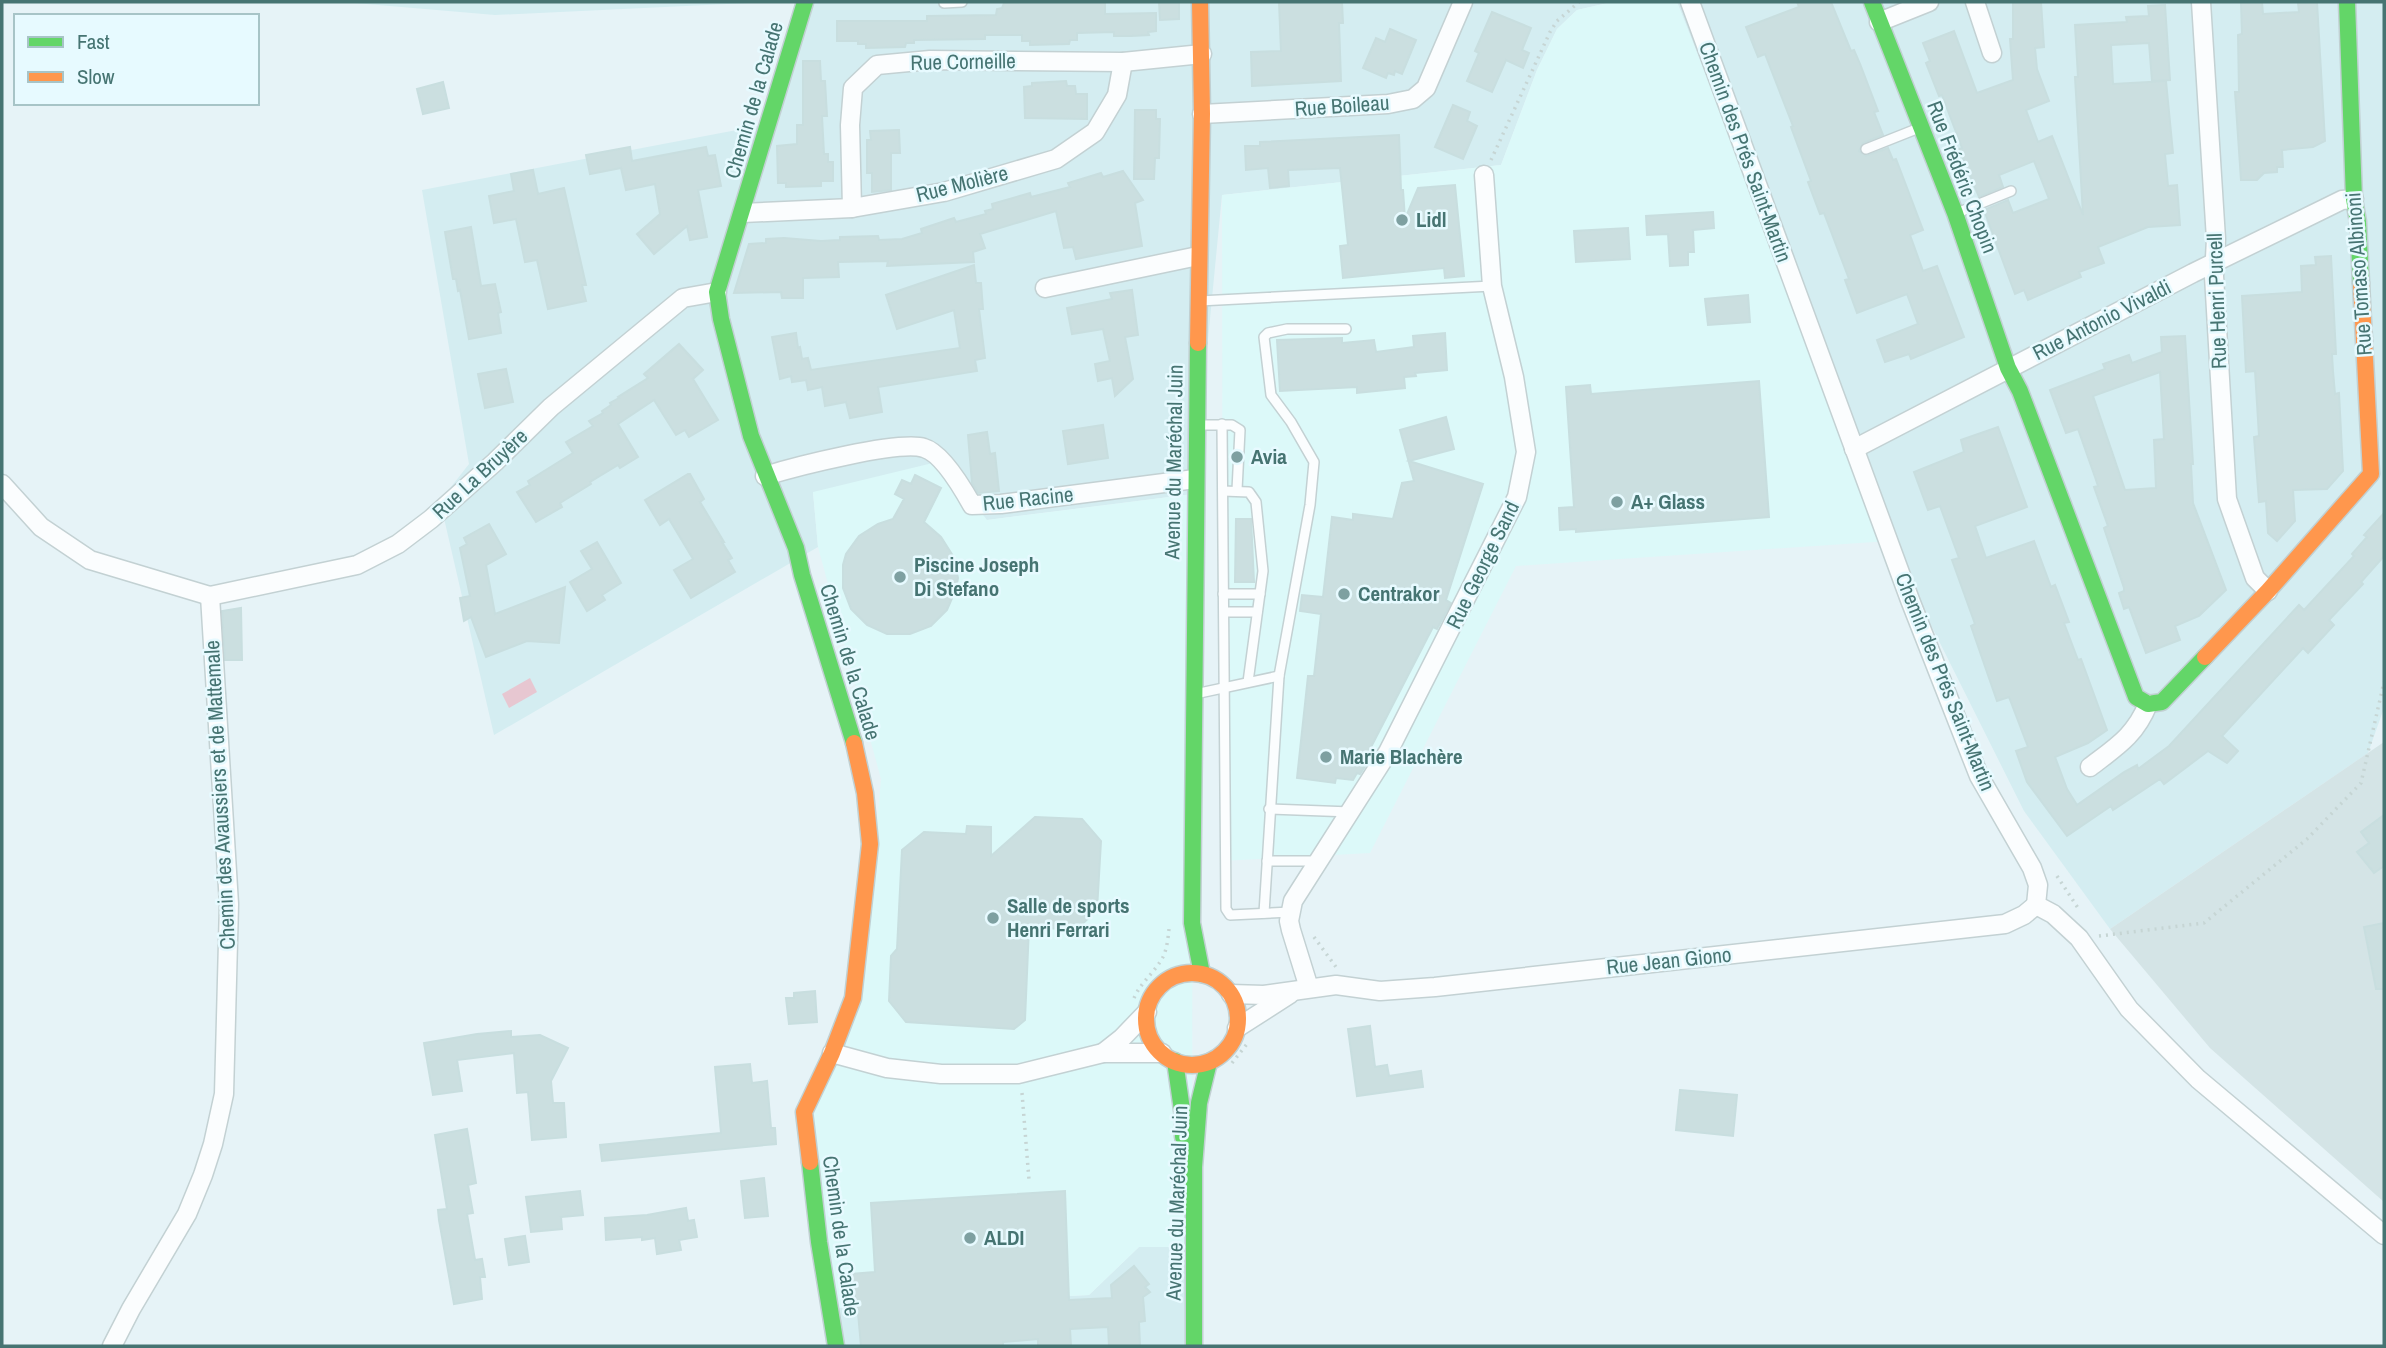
<svg xmlns="http://www.w3.org/2000/svg" width="2386" height="1348" font-family="'Archivo Narrow',sans-serif">
<rect width="100%" height="100%" fill="#e6f3f7"/>
<g fill="#d4edf1">
<polygon points="343,2 771,2 495,15"/>
<polygon points="797,2 1612,2 1577,10 1557,29 1537,70 1501,165 1222,195 1193,494 987,520 813,492 818,547 494,735 440,501 469,464 422,190 763,125"/>
<polygon points="1677,2 2384,2 2384,708 2368,753 2110,929 2024,811 1889,541"/>
<polygon points="1139,1247 1192,1247 1194,1346 826,1346 821,1309 1089,1295"/>
</g>
<g fill="#dcf9f9">
<polygon points="1612,2 1677,2 1889,541 1516,566 1370,853 1223,861 1222,195 1501,165 1537,70 1557,29 1577,10"/>
<polygon points="941,461 987,520 1193,494 1192,1247 1139,1247 1089,1295 837,1308 812,1120 864,970 881,779 818,547 813,492"/>
</g>
<polygon fill="#d4e4e6" points="2384,742 2384,1202 2210,1048 2110,929"/>
<polygon fill="#e7c7d1" points="530,678 537,692 509,708 502,694"/>
<g fill="#cbdfe0" stroke="#c8dedf" stroke-width="2" fill-rule="evenodd">
<polygon points="1027,2 1105,2 1105,14 1156,13 1156,31 1148,32 1149,35 1131,36 1114,36 1114,32 1077,33 1077,40 1070,40 1069,44 1030,45 1030,41 1022,41 1022,35 985,35 985,39 914,40 914,43 906,43 905,47 866,48 866,44 858,44 858,41 837,41 837,21 927,21 927,16 996,15 997,9 1002,8 1004,3"/>
<polygon points="1159,2 1179,2 1179,19 1160,20"/>
<polygon points="1279,2 1342,2 1343,23 1339,23 1341,81 1252,86 1251,52 1281,51"/>
<polygon points="1797,2 1831,2 1851,51 1854,50 1860,64 1878,111 1874,112 1883,135 1863,143 1859,151 1866,156 1888,148 1893,160 1896,159 1923,230 1910,235 1923,271 1937,266 1964,337 1911,359 1909,354 1885,362 1877,340 1918,324 1907,294 1857,313 1845,280 1849,279 1824,213 1820,214 1808,182 1811,181 1791,127 1793,126 1765,54 1758,57 1746,27 1799,7"/>
<polygon points="2013,2 2041,2 2044,47 2035,48 2037,69 2049,101 2026,110 2038,142 2052,136 2083,215 2075,77 2078,77 2075,25 2127,22 2126,17 2149,16 2148,6 2165,5 2170,80 2152,81 2149,43 2111,45 2113,84 2166,81 2173,153 2165,154 2168,186 2177,185 2180,225 2148,227 2098,247 2104,263 2079,272 2081,277 2028,300 2024,290 2015,294 1984,210 2008,200 2013,213 2049,199 2034,161 1999,175 2003,187 1979,197 1959,149 1962,148 1942,95 1939,96 1926,63 1930,61 1923,43 1954,31 1977,93 2013,80 2010,39 2013,39"/>
<polygon points="2241,2 2262,2 2263,14 2299,12 2298,3 2317,2 2325,141 2313,147 2282,150 2283,167 2277,167 2277,172 2264,173 2257,180 2241,180 2235,92 2239,92 2238,35 2242,34"/>
<polygon points="1492,12 1531,28 1522,50 1529,53 1523,68 1506,60 1492,92 1467,81 1479,53 1475,51"/>
<polygon points="1390,29 1416,40 1402,74 1395,71 1394,75 1388,73 1386,78 1363,68 1376,38 1385,42"/>
<polygon points="803,61 820,61 821,81 825,81 827,116 822,116 824,154 828,154 828,162 833,162 833,181 821,181 821,186 786,187 786,183 778,183 777,146 797,144 797,125 803,125"/>
<polygon points="1066,81 1067,86 1075,86 1076,94 1087,94 1087,119 1025,118 1024,87 1032,86 1032,83"/>
<polygon points="443,82 449,108 423,114 417,89"/>
<polygon points="1453,105 1470,112 1467,121 1477,126 1463,159 1435,147"/>
<polygon points="1135,110 1156,110 1156,119 1160,119 1159,158 1155,158 1154,179 1134,179"/>
<polygon points="899,130 900,153 891,153 891,190 872,192 872,173 867,173 867,140 871,140 870,131"/>
<polygon points="1399,135 1401,190 1403,190 1405,219 1418,188 1455,185 1464,276 1445,278 1444,268 1343,278 1340,246 1348,245 1340,168 1288,170 1289,186 1270,188 1268,168 1246,170 1245,146 1260,146 1260,142"/>
<polygon points="630,147 632,161 706,147 708,156 715,155 721,186 698,190 707,237 690,240 687,226 654,254 637,234 660,214 655,184 626,190 621,168 590,174 586,155"/>
<polygon points="533,170 538,194 564,188 586,285 582,285 586,301 548,309 537,260 525,262 516,219 494,223 489,196 514,191 511,174"/>
<polygon points="1123,171 1143,200 1135,203 1142,246 1076,259 1073,247 1064,248 1056,211 980,234 985,248 973,252 974,262 887,266 888,261 838,262 839,277 803,278 803,298 782,298 781,292 734,293 749,244 766,243 766,239 784,238 821,241 840,240 840,237 878,236 879,240 902,239 922,233 921,229 954,218 956,222 986,214 985,211 993,209 992,204 1030,193 1031,197 1070,187 1068,183 1101,173 1103,177"/>
<polygon points="1713,212 1714,228 1693,230 1694,252 1688,252 1688,265 1670,266 1668,234 1647,235 1646,216"/>
<polygon points="471,227 481,286 495,284 501,312 498,313 501,333 469,339 460,290 458,291 456,279 453,279 445,232"/>
<polygon points="1628,228 1630,259 1576,262 1574,231"/>
<polygon points="2331,256 2336,354 2332,354 2333,371 2335,394 2339,393 2343,471 2327,489 2293,490 2295,521 2277,541 2268,533 2266,501 2259,502 2254,437 2259,436 2255,371 2246,372 2242,296 2302,292 2301,266 2316,265 2315,257"/>
<polygon points="974,265 976,283 981,283 983,309 979,309 985,358 975,360 977,371 878,387 882,412 850,418 846,402 825,406 822,387 808,390 806,380 792,382 791,376 780,379 772,337 796,333 798,348 800,347 802,359 808,358 811,370 960,348 954,310 897,329 886,295"/>
<polygon points="1132,290 1138,335 1125,337 1133,379 1115,396 1112,378 1098,381 1095,364 1110,361 1103,329 1072,334 1067,308 1112,299 1110,293"/>
<polygon points="1748,295 1750,322 1708,325 1705,299"/>
<polygon points="1445,333 1447,370 1415,373 1416,376 1404,377 1405,388 1357,393 1357,387 1280,391 1277,340 1342,338 1342,343 1374,340 1376,352 1414,347 1413,336"/>
<path d="M 2185,336 L 2193,464 L 2191,464 L 2193,503 L 2226,590 L 2199,616 L 2175,626 L 2180,640 L 2146,653 L 2129,607 L 2124,609 L 2119,593 L 2124,591 L 2124,588 L 2104,528 L 2108,526 L 2094,487 L 2098,486 L 2095,477 L 2078,429 L 2066,433 L 2050,390 L 2105,369 L 2103,364 L 2129,355 L 2132,363 L 2162,352 L 2161,337 ZM 2160,372 L 2164,439 L 2154,440 L 2156,488 L 2125,490 L 2093,396 Z"/>
<polygon points="679,344 703,370 693,379 718,420 689,437 685,430 676,435 654,400 618,424 638,457 620,468 618,465 590,482 591,484 560,503 562,507 536,522 517,492 530,485 528,481 573,453 566,442 593,426 589,421 603,413 602,411 611,405 610,403 619,398 618,397 648,378 644,374"/>
<polygon points="506,369 513,402 485,408 478,374"/>
<polygon points="1759,381 1769,517 1576,532 1576,529 1560,530 1559,508 1574,507 1566,387 1590,385 1591,394"/>
<polygon points="1446,417 1454,449 1409,461 1483,484 1446,600 1451,603 1437,629 1433,627 1370,749 1375,751 1360,774 1357,773 1353,780 1336,778 1335,783 1297,778 1308,676 1314,676 1321,614 1300,611 1302,595 1323,597 1332,517 1353,520 1353,514 1393,519 1402,483 1414,481 1400,430"/>
<polygon points="1103,425 1108,458 1068,464 1063,431"/>
<polygon points="1998,427 2027,507 1975,526 1986,558 2034,541 2051,587 2055,585 2069,622 2064,623 2078,660 2081,659 2107,730 2088,743 2055,757 2067,789 2077,805 2124,772 2137,765 2138,769 2169,746 2299,605 2304,610 2354,556 2352,554 2367,537 2364,535 2384,513 2384,556 2361,582 2363,584 2329,620 2334,625 2308,653 2303,648 2222,736 2238,751 2227,763 2208,751 2164,784 2160,779 2113,810 2111,806 2067,836 2027,782 2016,751 2028,747 2009,697 1997,701 1971,626 1975,624 1952,560 1959,558 1940,506 1928,510 1914,472 1964,452 1961,440"/>
<polygon points="987,432 990,454 995,453 999,491 978,493 972,483 968,435"/>
<polygon points="688,474 690,474 704,499 700,502 724,542 722,542 732,558 728,560 735,572 691,598 674,570 693,559 669,519 660,525 645,500"/>
<polygon points="915,475 941,488 924,522 941,537 953,556 958,578 956,589 947,610 931,626 910,634 887,634 867,625 851,609 843,588 843,565 846,554 859,536 878,524 893,519 904,499 895,494 902,480 911,484"/>
<polygon points="1236,519 1251,519 1254,582 1235,582"/>
<polygon points="489,524 506,554 486,565 495,614 565,587 559,643 527,641 486,657 471,617 464,621 460,598 470,596 460,548 467,544 464,538"/>
<polygon points="597,542 621,583 602,595 605,600 587,611 570,582 592,569 581,551"/>
<polygon points="241,608 242,660 225,660 222,611"/>
<polygon points="2384,815 2384,866 2374,873 2357,852 2369,843 2361,832"/>
<polygon points="1035,817 1082,819 1101,841 1097,910 1076,930 1029,927 1025,1020 1014,1029 906,1022 889,1001 891,956 897,949 902,850 924,832 966,834 967,826 991,827 991,856"/>
<polygon points="2384,923 2384,989 2376,989 2364,927"/>
<polygon points="815,991 817,1022 789,1024 786,998 794,998 794,993"/>
<polygon points="1370,1026 1375,1067 1387,1065 1389,1076 1421,1071 1423,1087 1357,1096 1348,1029"/>
<polygon points="511,1031 511,1037 540,1035 568,1048 551,1081 553,1103 564,1103 566,1137 532,1140 528,1092 517,1093 514,1053 457,1060 462,1091 433,1095 424,1043 477,1034"/>
<polygon points="750,1064 752,1083 767,1081 771,1128 775,1128 776,1144 602,1161 600,1145 721,1133 715,1067"/>
<polygon points="1680,1090 1737,1095 1733,1136 1676,1130"/>
<polygon points="467,1129 476,1183 468,1185 473,1213 467,1214 475,1260 482,1259 485,1277 480,1277 482,1299 454,1304 439,1220 438,1210 447,1209 435,1135"/>
<polygon points="764,1178 768,1216 745,1218 741,1181"/>
<polygon points="580,1191 583,1215 561,1217 562,1229 531,1232 526,1197"/>
<polygon points="1065,1191 1069,1300 1112,1298 1111,1285 1134,1266 1149,1284 1145,1287 1150,1292 1143,1297 1145,1321 1139,1322 1140,1346 1109,1346 1108,1327 1070,1329 1071,1346 1038,1346 1038,1339 1003,1342 1003,1346 861,1346 858,1313 851,1274 875,1272 871,1203"/>
<polygon points="686,1208 688,1221 694,1220 697,1237 679,1240 681,1250 657,1254 655,1238 642,1240 642,1237 606,1240 605,1218 647,1215"/>
<polygon points="525,1236 529,1262 509,1265 505,1239"/>
</g>
<g fill="none" stroke-linecap="round" stroke-linejoin="round">
<defs>
<g id="lane">
<polyline points="944,3 962,2"/>
<polyline points="1866,149 1919,128"/>
<polyline points="1957,213 2011,191"/>
<polyline points="1199,301 1492,286"/>
<path d="M 1222,424 C 1224,585 1226,747 1226,909 L 1230,915 L 1291,912"/>
<polyline points="1199,425 1232,425 1240,430 1237,490"/>
<polyline points="1223,491 1249,492 1256,502 1263,571 1248,682"/>
<polyline points="1223,594 1260,594"/>
<polyline points="1225,612 1257,612"/>
<polyline points="1195,694 1279,676"/>
<polyline points="1269,809 1351,812"/>
<polyline points="1267,861 1318,861"/>
<polyline points="1264,913 1279,676 1310,505 1314,462 1291,422 1271,395 1264,337 1268,333 1287,329 1346,329"/>
</g>
<g id="street">
<polyline points="1690,2 1910,600 1979,776 2032,868 2038,885 2036,905 2053,914 2079,938 2129,1009 2198,1079 2384,1235"/>
<polyline points="1975,2 1992,53"/>
<polyline points="2201,2 2216,239 2214,276 2227,499 2255,578 2268,591"/>
<polyline points="1879,22 1929,2"/>
<polyline points="1202,114 1388,104 1413,99 1426,88 1463,2"/>
<polyline points="852,208 850,125 853,88 877,65 930,60 1123,62 1202,54"/>
<polyline points="743,213 852,208 944,192 1056,159 1095,132 1117,95 1123,62"/>
<polyline points="1045,288 1198,256"/>
<polyline points="1854,449 2193,273 2342,200 2354,199"/>
<path d="M 765,476 C 794,467 899,440 924,448 C 942,453 963,489 972,505 L 1001,504 L 1195,479"/>
<polyline points="2,484 41,527 90,560 210,596 357,565 398,544 431,519 495,462 551,407 683,298 717,292"/>
<path d="M 2090,767 C 2116,747 2135,736 2148,704"/>
<polyline points="1309,988 1291,930 1289,921 1293,901 1388,752 1517,497 1526,452 1514,377 1492,286 1484,175"/>
<polyline points="1231,994 1264,995 1336,985 1380,991 1435,987 2005,924 2024,915 2036,905"/>
<polyline points="1237,1028 1290,994"/>
<polyline points="832,1053 887,1068 941,1074 1018,1074 1103,1053 1162,1053"/>
<polyline points="1103,1053 1122,1038 1147,1012"/>
<polyline points="112,1346 131,1309 187,1214 203,1175 213,1144 224,1094 229,904 210,596"/>
</g>
<g id="fast">
<polyline points="805,2 717,292 721,319 751,436 796,548 802,575 854,743"/>
<polyline points="1872,2 1955,213 2008,368 2020,391 2136,697 2148,704 2162,702 2205,657"/>
<polyline points="2347,2 2354,199 2358,222 2361,283"/>
<polyline points="1198,343 1192,923 1202,974"/>
<polyline points="1175,1061 1183,1117 1183,1137"/>
<polyline points="810,1162 819,1242 836,1346"/>
<polyline points="1194,1346 1194,1167 1199,1103 1209,1062"/>
</g>
<g id="slow">
<polyline points="1198,343 1202,114 1200,2"/>
<polyline points="2205,657 2268,591 2371,474 2361,283"/>
<circle cx="1192" cy="1019" r="46"/>
<polyline points="810,1162 804,1112 832,1053 853,998 870,844 865,793 854,743"/>
</g>
</defs>
<use href="#lane" stroke="#c3d1d3" stroke-width="12"/>
<use href="#street" stroke="#c3d1d3" stroke-width="21"/>
<use href="#fast" stroke="#c1d0d2" stroke-width="19"/>
<use href="#slow" stroke="#c1d0d2" stroke-width="19"/>
<g stroke="#c6d5d4" stroke-width="3.5" stroke-dasharray="2 5" stroke-linecap="butt">
<polyline points="1491,160 1550,32 1557,21 1579,2"/>
<polyline points="2057,876 2080,911"/>
<polyline points="2099,936 2204,923 2307,839 2361,783 2384,682"/>
<polyline points="1314,937 1336,967"/>
<path d="M 1134,998 C 1141,982 1155,972 1163,957 C 1167,949 1168,938 1169,929"/>
<polyline points="1232,1063 1247,1044"/>
<polyline points="1022,1093 1029,1180"/>
</g>
<use href="#lane" stroke="#fbfdfe" stroke-width="9"/>
<use href="#street" stroke="#fbfdfe" stroke-width="18"/>
<use href="#fast" stroke="#63d668" stroke-width="16"/>
<use href="#slow" stroke="#ff974d" stroke-width="16"/>
</g>
<g fill="#7ea0a1" stroke="#e7faff" stroke-width="2.5">
<circle cx="1402" cy="220" r="7"/>
<circle cx="1237" cy="457" r="7"/>
<circle cx="1617" cy="502" r="7"/>
<circle cx="900" cy="577" r="7"/>
<circle cx="1344" cy="594" r="7"/>
<circle cx="1326" cy="757" r="7"/>
<circle cx="993" cy="918" r="7"/>
<circle cx="970" cy="1238" r="7"/>
</g>
<g text-anchor="middle" stroke-width="5" stroke-linejoin="round" paint-order="stroke">
<g font-size="21" fill="#467472" stroke="#e7faff">
<text transform="translate(963 62) rotate(-1)" y="7">Rue Corneille</text>
<text transform="translate(754 100) rotate(-74)" y="7">Chemin de la Calade</text>
<text transform="translate(1342 106) rotate(-4)" y="7">Rue Boileau</text>
<text transform="translate(1745 152) rotate(70)" y="7">Chemin des Prés Saint-Martin</text>
<text transform="translate(1962 177) rotate(69)" y="7">Rue Frédéric Chopin</text>
<text transform="translate(962 184) rotate(-14)" y="7">Rue Molière</text>
<text transform="translate(2359 274) rotate(-94)" y="7">Rue Tomaso Albinoni</text>
<text transform="translate(2217 301) rotate(-92)" y="7">Rue Henri Purcell</text>
<text transform="translate(2102 320) rotate(-27)" y="7">Rue Antonio Vivaldi</text>
<text transform="translate(1174 462) rotate(-89)" y="7">Avenue du Maréchal Juin</text>
<text transform="translate(480 474) rotate(-43)" y="7">Rue La Bruyère</text>
<text transform="translate(1028 499) rotate(-6)" y="7">Rue Racine</text>
<text transform="translate(1483 565) rotate(-64)" y="7">Rue George Sand</text>
<text transform="translate(850 662) rotate(73)" y="7">Chemin de la Calade</text>
<text transform="translate(1945 682) rotate(68)" y="7">Chemin des Prés Saint-Martin</text>
<text transform="translate(220 795) rotate(-93)" y="7">Chemin des Avaussiers et de Mattemale</text>
<text transform="translate(1669 961) rotate(-6)" y="7">Rue Jean Giono</text>
<text transform="translate(1177 1203) rotate(-88)" y="7">Avenue du Maréchal Juin</text>
<text transform="translate(841 1236) rotate(82)" y="7">Chemin de la Calade</text>
</g>
<g font-size="21" font-weight="bold" fill="#467472" stroke="#e7faff" text-anchor="start">
<text x="1416" y="227">Lidl</text>
<text x="1251" y="464">Avia</text>
<text x="1631" y="509">A+ Glass</text>
<text x="914" y="572">Piscine Joseph<tspan x="914" dy="24">Di Stefano</tspan></text>
<text x="1358" y="601">Centrakor</text>
<text x="1340" y="764">Marie Blachère</text>
<text x="1007" y="913">Salle de sports<tspan x="1007" dy="24">Henri Ferrari</tspan></text>
<text x="984" y="1245">ALDI</text>
</g>
</g>
<rect width="2386" height="1348" fill="none" stroke="#467472" stroke-width="7"/>
<rect x="14" y="14" width="245" height="91" fill="#e7faff" stroke="#a7c4c7" stroke-width="2"/>
<rect x="28" y="37" width="35" height="10" fill="#63d668" stroke="#a7c4c7" stroke-width="2"/>
<text x="77" y="49" font-size="21" fill="#467472">Fast</text>
<rect x="28" y="72" width="35" height="10" fill="#ff974d" stroke="#a7c4c7" stroke-width="2"/>
<text x="77" y="84" font-size="21" fill="#467472">Slow</text>
</svg>
